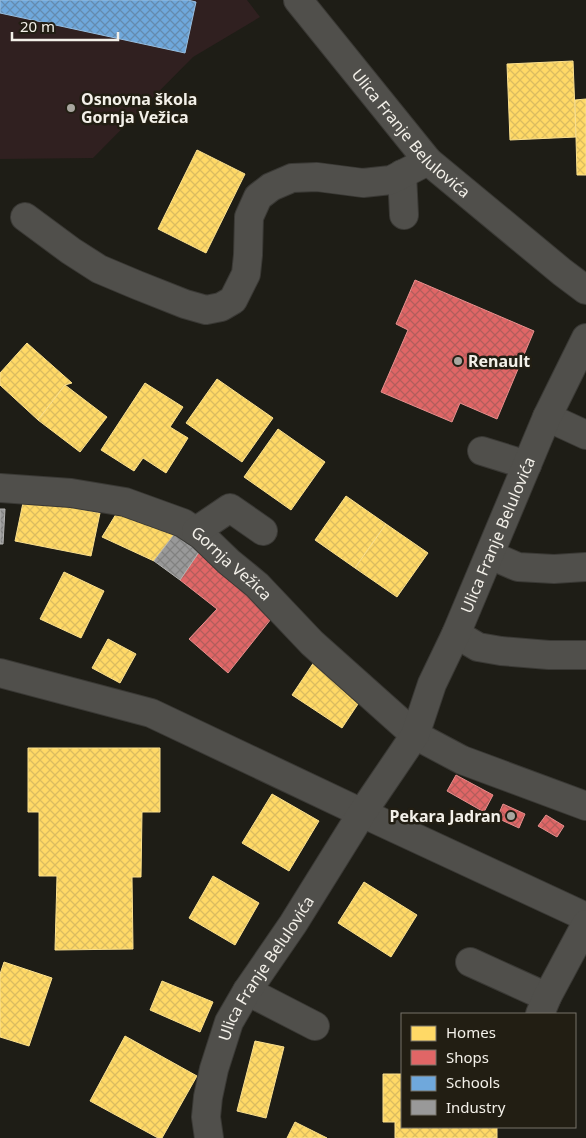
<svg xmlns="http://www.w3.org/2000/svg" width="586" height="1138" font-family="'Noto Sans',sans-serif">
<defs>
<pattern id="homes-cross-hatch" width="8" height="8" patternUnits="userSpaceOnUse" patternTransform="scale(1.25)"><rect width="8" height="8" fill="#ffd966"/><path d="M0 0l8 8M0 8l8-8" fill="none" stroke="#dbbc60"/></pattern>
<pattern id="shops-cross-hatch" width="8" height="8" patternUnits="userSpaceOnUse" patternTransform="scale(1.25)"><rect width="8" height="8" fill="#e06666"/><path d="M0 0l8 8M0 8l8-8" fill="none" stroke="#b35d5c"/></pattern>
<pattern id="schools-cross-hatch" width="8" height="8" patternUnits="userSpaceOnUse" patternTransform="scale(1.25)"><rect width="8" height="8" fill="#6fa8dc"/><path d="M0 0l8 8M0 8l8-8" fill="none" stroke="#648baf"/></pattern>
<pattern id="industry-cross-hatch" width="8" height="8" patternUnits="userSpaceOnUse" patternTransform="scale(1.25)"><rect width="8" height="8" fill="#999"/><path d="M0 0l8 8M0 8l8-8" fill="none" stroke="#818180"/></pattern>
</defs>
<rect width="100%" height="100%" fill="#1e1d16"/>
<polygon fill="#302020" points="0,0 247,0 260,17 193,57 93,158 0,159"/>
<g fill="url(#homes-cross-hatch)" stroke="#fbe08d">
<polygon points="573,61 576,137 510,140 507,64"/>
<polygon points="586,99 586,175 577,175 575,100"/>
<polygon points="197,150 245,174 206,253 158,229"/>
<polygon points="27,343 72,383 65,385 38,420 0,385 0,373"/>
<polygon points="217,379 273,418 242,462 186,423"/>
<polygon points="145,383 183,407 170,427 188,438 166,473 143,458 134,471 101,450"/>
<polygon points="65,385 107,417 80,452 38,420"/>
<polygon points="278,429 325,462 291,510 244,477"/>
<polygon points="346,496 386,524 355,568 315,540"/>
<polygon points="24,498 100,513 91,556 15,541"/>
<polygon points="121,506 179,528 154,561 102,537"/>
<polygon points="386,524 428,553 397,597 355,568"/>
<polygon points="64,572 104,591 81,638 40,619"/>
<polygon points="108,639 136,654 120,683 92,668"/>
<polygon points="314,662 364,695 342,728 292,695"/>
<polygon points="28,748 160,748 160,812 142,812 141,877 132,877 133,949 55,950 57,876 39,876 39,812 28,812"/>
<polygon points="272,794 319,821 289,871 242,843"/>
<polygon points="213,876 259,903 235,945 189,918"/>
<polygon points="364,882 417,915 391,957 338,923"/>
<polygon points="4,962 52,978 29,1046 0,1037 0,974"/>
<polygon points="162,981 213,1002 200,1032 150,1010"/>
<polygon points="125,1036 197,1076 162,1138 158,1138 90,1101"/>
<polygon points="255,1041 284,1047 266,1118 237,1111"/>
<polygon points="383,1074 402,1074 402,1127 497,1127 497,1138 395,1138 395,1122 383,1122"/>
<polygon points="295,1122 327,1138 287,1138"/>
</g>
<g fill="url(#shops-cross-hatch)" stroke="#e68f8d">
<polygon points="415,280 534,331 497,419 460,403 452,422 381,392 408,330 396,324"/>
<polygon points="201,549 275,614 228,673 189,639 217,609 180,580"/>
<polygon points="456,775 493,795 484,812 447,791"/>
<polygon points="503,804 525,814 519,828 497,818"/>
<polygon points="546,815 564,826 557,837 538,826"/>
</g>
<polygon fill="url(#schools-cross-hatch)" stroke="#97bee0" points="0,0 188,0 196,2 185,53 0,13"/>
<g fill="url(#industry-cross-hatch)" stroke="#b4b3b1">
<polygon points="0,509 5,509 3,544 0,544"/>
<polygon points="179,528 201,549 180,580 154,561"/>
</g>
<g fill="none" stroke-linecap="round" stroke-linejoin="round">
<defs>
<g id="minor">
<path id="s1" d="M 298,0 L 428,161 L 562,272 L 586,290"/>
<polyline points="402,174 404,215"/>
<polyline points="25,217 71,251 99,269 137,285 185,304 206,310 221,307 233,300 246,274 248,255 249,217 258,197 271,187 292,178 317,177 363,183 391,180 428,161"/>
<polyline points="547,417 586,435"/>
<polyline points="482,451 527,465"/>
<path id="s2" d="M 0,488 L 71,493 L 125,502 L 183,523 L 201,535 L 229,562 L 257,585 L 312,643 L 415,735 L 462,760 L 586,806"/>
<polyline points="196,531 230,508 263,531"/>
<polyline points="490,555 518,567 554,569 586,567"/>
<polyline points="456,634 478,647 501,651 549,655 586,655"/>
<polyline points="0,673 151,713 362,813 586,917"/>
<polyline points="470,962 547,997"/>
<polyline points="247,991 315,1026"/>
<polyline points="540,1014 547,997 586,924"/>
<path id="s3" d="M 209,1138 L 206,1117 L 208,1097 L 214,1069 L 229,1022 L 247,991 L 293,924 L 362,813 L 415,735 L 432,684 L 456,634 L 547,417 L 586,338"/>
</g>
</defs>
<use href="#minor" stroke="#3a3935" stroke-width="30"/>
<use href="#minor" stroke="#504f4b" stroke-width="28"/>
</g>
<g fill="#a8a69f" stroke="#221e13" stroke-width="2">
<circle cx="71" cy="108" r="5"/>
<circle cx="458" cy="361" r="5"/>
<circle cx="511" cy="816" r="5"/>
</g>
<g text-anchor="middle" stroke-width="5" stroke-linejoin="round" paint-order="stroke">
<g font-size="16" font-weight="bold" fill="#f3f0e9" stroke="#221e13" text-anchor="start">
<text x="81" y="105">Osnovna škola<tspan x="81" dy="18">Gornja Vežica</tspan></text>
<text x="468" y="367">Renault</text>
<text x="501" y="822" text-anchor="end">Pekara Jadran</text>
</g>
<g font-size="16" fill="#f3f0e9" stroke="#221e13">
<text dy="6" stroke="none"><textPath href="#s1" startOffset="175">Ulica Franje Belulovića</textPath></text>
<text dy="6" stroke="none"><textPath href="#s3" startOffset="678">Ulica Franje Belulovića</textPath></text>
<text dy="6" stroke="none"><textPath href="#s2" startOffset="251">Gornja Vežica</textPath></text>
<text dy="6" stroke="none"><textPath href="#s3" startOffset="184">Ulica Franje Belulovića</textPath></text>
</g>
</g>
<rect x="401" y="1013" width="175" height="115" fill="#221e13" stroke="#767269"/>
<rect x="411" y="1026" width="25" height="15" fill="#ffd966" stroke="#767269"/>
<text x="446" y="1038" font-size="15" fill="#f3f0e9">Homes</text>
<rect x="411" y="1050" width="25" height="15" fill="#e06666" stroke="#767269"/>
<text x="446" y="1063" font-size="15" fill="#f3f0e9">Shops</text>
<rect x="411" y="1076" width="25" height="15" fill="#6fa8dc" stroke="#767269"/>
<text x="446" y="1088" font-size="15" fill="#f3f0e9">Schools</text>
<rect x="411" y="1100" width="25" height="15" fill="#999999" stroke="#767269"/>
<text x="446" y="1113" font-size="15" fill="#f3f0e9">Industry</text>
<path d="M12 32v8h106v-8" fill="none" stroke="#f3f0e9" stroke-width="2.5"/>
<text x="20" y="32" font-size="15" fill="#f3f0e9" stroke="#221e13" stroke-width="4" paint-order="stroke">20 m</text>
</svg>
